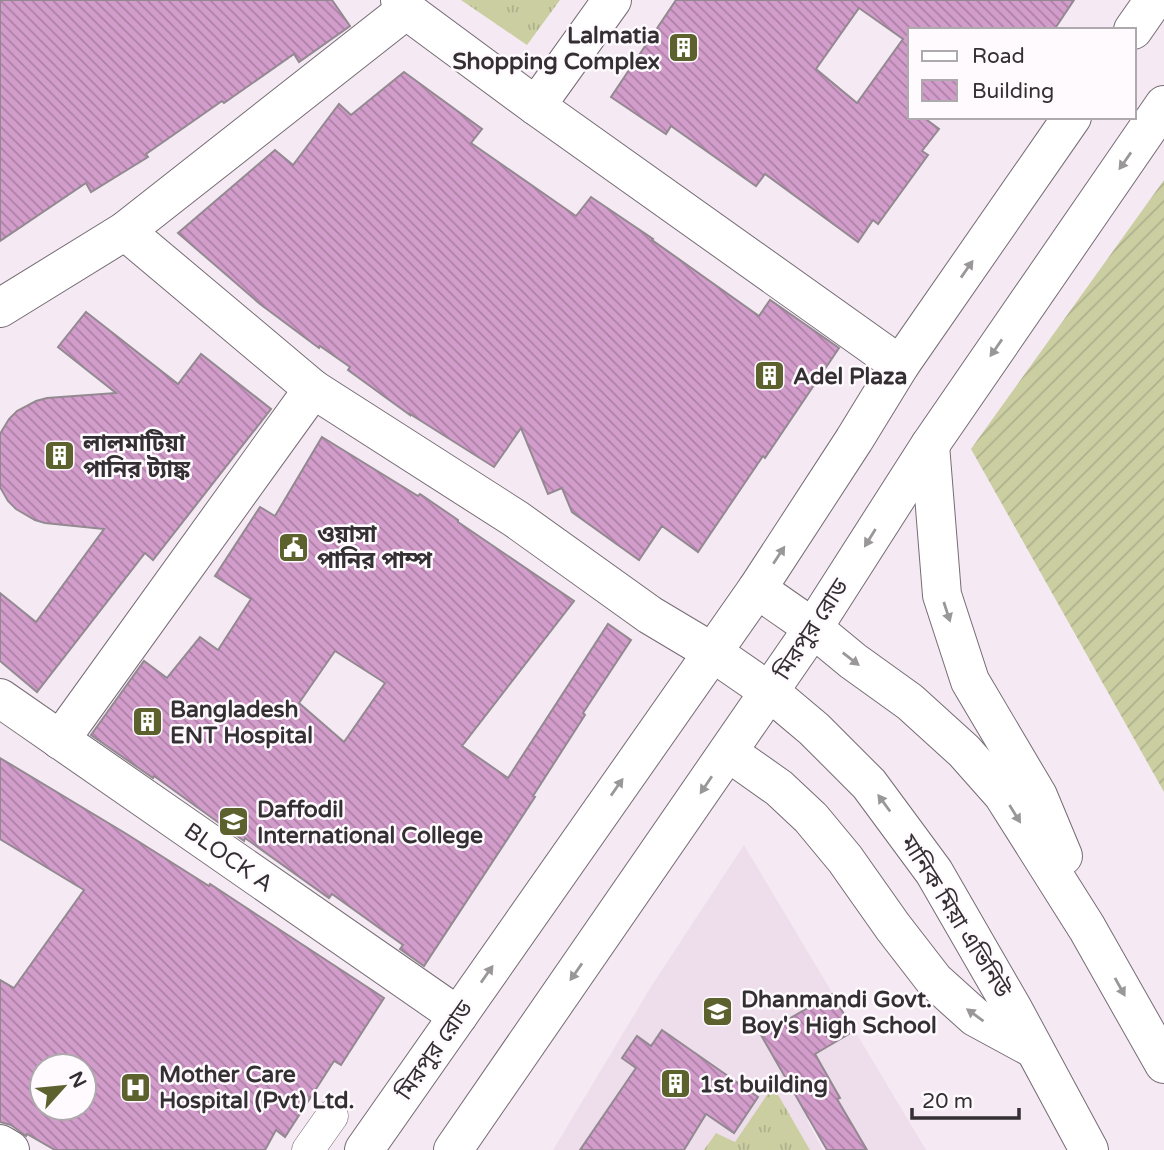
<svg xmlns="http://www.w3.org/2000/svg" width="1164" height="1150" font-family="'Varela Round','Noto Sans Bengali',sans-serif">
<defs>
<pattern id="park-tufts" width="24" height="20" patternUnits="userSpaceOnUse" patternTransform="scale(1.75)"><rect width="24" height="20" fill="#cacea1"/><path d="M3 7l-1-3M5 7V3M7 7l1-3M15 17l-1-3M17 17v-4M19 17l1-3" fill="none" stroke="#aeb18b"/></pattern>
<pattern id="garden-furrows" width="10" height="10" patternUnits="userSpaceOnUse" patternTransform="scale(1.75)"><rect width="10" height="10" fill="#cacea1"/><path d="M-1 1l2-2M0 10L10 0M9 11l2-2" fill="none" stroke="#aeb18b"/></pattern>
<pattern id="building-back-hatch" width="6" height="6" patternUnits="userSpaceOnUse" patternTransform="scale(1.75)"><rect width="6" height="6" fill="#d39dcb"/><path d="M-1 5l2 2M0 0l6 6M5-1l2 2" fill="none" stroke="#ac80a5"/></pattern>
</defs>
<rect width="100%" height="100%" fill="#f5eaf3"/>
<path fill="#eeddeb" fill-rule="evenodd" d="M 744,845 L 926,1150 L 867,1150 L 839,1102 L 807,1120 L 823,1150 L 810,1150 L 773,1086 L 735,1142 L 716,1133 L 704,1150 L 684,1150 L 706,1114 L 734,1133 L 749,1110 L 731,1078 L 663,1030 L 651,1046 L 637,1036 L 622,1058 L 636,1068 L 580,1150 L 553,1150 L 652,985 ZM 831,994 L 853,1032 L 782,1072 L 761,1035 Z"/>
<g fill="url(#park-tufts)">
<polygon points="461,0 560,0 527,45"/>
<polygon points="773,1086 810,1150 704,1150 716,1133 735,1142"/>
</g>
<polygon fill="url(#garden-furrows)" points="1164,180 1164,792 971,449"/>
<g fill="url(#building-back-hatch)" stroke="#938991" stroke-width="2" fill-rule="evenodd">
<polygon points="0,0 332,0 350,26 299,62 294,54 224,103 222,101 146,154 148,157 91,192 86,183 0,241"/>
<path d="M 676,0 L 1074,0 L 1054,30 L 910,30 L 910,117 L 923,117 L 939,129 L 922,151 L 928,155 L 878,224 L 873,220 L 858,242 L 765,174 L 756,186 L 671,126 L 666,134 L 611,97 ZM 859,8 L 903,39 L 857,103 L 816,69 Z"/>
<polygon points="404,72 482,129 471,143 576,216 591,197 653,239 652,240 759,316 770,300 839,348 765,458 763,456 698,552 662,526 639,560 572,512 562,488 548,494 521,428 494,467 410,414 410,415 348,370 350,367 320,346 319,348 260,304 178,233 275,150 293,165 339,104 351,115"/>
<polygon points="86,312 178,384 201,354 271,409 153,560 145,553 37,692 0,661 0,593 36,622 104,529 45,523 35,520 16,509 8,501 0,487 0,434 9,419 17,411 36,401 47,398 116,393 58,347"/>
<path d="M 322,437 L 418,496 L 420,494 L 458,520 L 458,522 L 574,601 L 462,746 L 508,778 L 608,624 L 631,640 L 583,713 L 585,715 L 533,796 L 535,797 L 424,966 L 400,949 L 403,945 L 332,894 L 329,898 L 245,838 L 244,841 L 154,776 L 153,778 L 91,735 L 144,661 L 167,678 L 200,637 L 218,650 L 251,599 L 215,576 L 260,507 L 275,516 ZM 335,651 L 385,683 L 344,742 L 299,703 Z"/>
<path d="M 0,758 L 125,833 L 209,886 L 210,884 L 384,998 L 341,1065 L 334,1061 L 285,1137 L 276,1130 L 265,1150 L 55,1150 L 27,1134 L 26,1136 L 11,1125 L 0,1122 L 0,980 L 14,988 L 84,890 L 0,839 ZM 42,1066 L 84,1066 L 84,1108 L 42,1108 Z"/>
<polygon points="832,994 854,1031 815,1054 840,1098 837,1099 867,1150 827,1150 761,1035"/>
<polygon points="662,1030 758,1097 734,1133 706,1114 684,1150 580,1150 636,1068 622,1058 637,1036 651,1046"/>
</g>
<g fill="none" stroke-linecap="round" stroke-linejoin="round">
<defs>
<polyline id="pedestrian" points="308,1150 332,1116"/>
<g id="minor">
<polyline points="400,0 406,10 536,106 900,365"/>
<polyline points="536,106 612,0"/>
<polyline points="125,231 313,389 516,519 650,615 712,652"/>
<polyline points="0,308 125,231 406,10"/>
<polyline points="0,698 458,1016"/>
<polyline points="60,740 313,389"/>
<polyline points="0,1144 10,1150"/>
</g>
<g id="trunk">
<polyline points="1133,30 1154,0"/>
<polyline points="930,445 942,595 970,681 1038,796 1063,856"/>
<polyline points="757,589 813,628 853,661 910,702 964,751 1003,795 1087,928 1164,1064"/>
<polyline points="712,652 770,692 814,729 869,784 934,872 1013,1009 1089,1150"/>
<polyline points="728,752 779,788 811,818 845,859 893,927 934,980 975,1017 1034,1049"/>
<polyline points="364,1150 757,589 854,440 900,365 1072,117"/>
<polyline points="453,1150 813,628 930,445 1164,105"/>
</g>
</defs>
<use href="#pedestrian" stroke="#756c74" stroke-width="33"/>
<use href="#minor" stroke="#756c74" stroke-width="40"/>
<use href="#trunk" stroke="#756c74" stroke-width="40"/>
<use href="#pedestrian" stroke="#fff" stroke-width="32"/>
<use href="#minor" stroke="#fff" stroke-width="38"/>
<use href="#trunk" stroke="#fff" stroke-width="38"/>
</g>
<defs><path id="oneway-solid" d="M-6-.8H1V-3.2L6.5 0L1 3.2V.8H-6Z" transform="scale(1.75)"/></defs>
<g fill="#999798">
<use href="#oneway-solid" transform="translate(1125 161) rotate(125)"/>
<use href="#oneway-solid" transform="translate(967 269) rotate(-55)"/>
<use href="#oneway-solid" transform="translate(996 348) rotate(125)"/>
<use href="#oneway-solid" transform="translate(870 538) rotate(122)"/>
<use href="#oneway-solid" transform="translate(779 555) rotate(-57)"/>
<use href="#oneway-solid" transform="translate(947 612) rotate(72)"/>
<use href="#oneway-solid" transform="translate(851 659) rotate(38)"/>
<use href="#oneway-solid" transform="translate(706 785) rotate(124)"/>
<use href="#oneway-solid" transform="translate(617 787) rotate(-55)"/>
<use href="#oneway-solid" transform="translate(884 803) rotate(-126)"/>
<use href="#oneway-solid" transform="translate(1015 814) rotate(58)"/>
<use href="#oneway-solid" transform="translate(576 972) rotate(125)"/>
<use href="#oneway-solid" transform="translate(487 974) rotate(-55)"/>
<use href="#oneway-solid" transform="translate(1120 987) rotate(61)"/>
<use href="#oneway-solid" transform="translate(975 1015) rotate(-144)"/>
</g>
<defs>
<symbol id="building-square" viewBox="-11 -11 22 22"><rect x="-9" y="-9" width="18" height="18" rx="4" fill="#5d612e" stroke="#fefafd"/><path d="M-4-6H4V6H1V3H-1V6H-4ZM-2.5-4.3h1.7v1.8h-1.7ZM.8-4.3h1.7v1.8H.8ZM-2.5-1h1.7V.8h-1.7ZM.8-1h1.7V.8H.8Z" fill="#fff"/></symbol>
<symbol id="civic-square" viewBox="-11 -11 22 22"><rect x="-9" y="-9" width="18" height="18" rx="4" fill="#5d612e" stroke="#fefafd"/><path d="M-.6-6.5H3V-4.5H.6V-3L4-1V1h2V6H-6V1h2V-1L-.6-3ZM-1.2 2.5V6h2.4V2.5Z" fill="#fff"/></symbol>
<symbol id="university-square" viewBox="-11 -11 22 22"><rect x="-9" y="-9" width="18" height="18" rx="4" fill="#5d612e" stroke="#fefafd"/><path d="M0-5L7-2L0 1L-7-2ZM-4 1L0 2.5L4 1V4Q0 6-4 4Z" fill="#fff"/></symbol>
<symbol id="school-square" viewBox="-11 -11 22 22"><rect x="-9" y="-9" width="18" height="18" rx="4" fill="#5d612e" stroke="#fefafd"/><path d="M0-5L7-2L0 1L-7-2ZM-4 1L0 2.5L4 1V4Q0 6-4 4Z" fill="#fff"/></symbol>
<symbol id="hospital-square" viewBox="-11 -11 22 22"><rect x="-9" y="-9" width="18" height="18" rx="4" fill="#5d612e" stroke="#fefafd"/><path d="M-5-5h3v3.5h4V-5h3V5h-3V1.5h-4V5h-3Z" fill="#fff"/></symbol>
</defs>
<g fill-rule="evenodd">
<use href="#building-square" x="666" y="30" width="35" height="35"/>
<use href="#building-square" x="752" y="358" width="35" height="35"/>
<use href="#building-square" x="42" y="438" width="35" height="35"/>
<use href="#civic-square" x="276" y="530" width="35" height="35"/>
<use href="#building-square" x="130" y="704" width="35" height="35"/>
<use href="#university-square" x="216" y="804" width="35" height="35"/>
<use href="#school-square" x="700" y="994" width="35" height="35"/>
<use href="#building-square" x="658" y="1066" width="35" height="35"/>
<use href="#hospital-square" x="118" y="1070" width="35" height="35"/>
</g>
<g text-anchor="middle" stroke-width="5" stroke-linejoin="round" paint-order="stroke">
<g font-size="23" font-weight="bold" fill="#332f32" stroke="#fefafd" text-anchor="start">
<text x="660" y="43" text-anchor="end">Lalmatia<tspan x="660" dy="26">Shopping Complex</tspan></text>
<text x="793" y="384">Adel Plaza</text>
<text x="83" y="451">লালমাটিয়া<tspan x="83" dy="26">পানির ট্যাঙ্ক</tspan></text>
<text x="317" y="542">ওয়াসা<tspan x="317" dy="26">পানির পাম্প</tspan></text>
<text x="170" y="717">Bangladesh<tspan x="170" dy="26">ENT Hospital</tspan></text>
<text x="257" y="817">Daffodil<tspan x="257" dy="26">International College</tspan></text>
<text x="741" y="1007">Dhanmandi Govt.<tspan x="741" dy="26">Boy's High School</tspan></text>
<text x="159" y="1082">Mother Care<tspan x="159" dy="26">Hospital (Pvt) Ltd.</tspan></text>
<text x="699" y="1092">1st building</text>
</g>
<g font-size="23" fill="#332f32" stroke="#fefafd">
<text transform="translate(811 629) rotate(-57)" y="8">মিরপুর রোড</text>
<text transform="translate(229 857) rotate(35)" y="8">BLOCK A</text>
<text transform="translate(956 916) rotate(58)" y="8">মানিক মিয়া এভিনিউ</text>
<text transform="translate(434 1050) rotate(-55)" y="8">মিরপুর রোড</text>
</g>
</g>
<rect x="908" y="28" width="228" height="91" fill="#fefafd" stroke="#ada9ac" stroke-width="2"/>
<rect x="922" y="51" width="35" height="10" fill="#ffffff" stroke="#ada9ac" stroke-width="2"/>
<text x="972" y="63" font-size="21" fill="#332f32">Road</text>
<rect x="922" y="80" width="35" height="21" fill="url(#building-back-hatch)" stroke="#ada9ac" stroke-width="2"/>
<text x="972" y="98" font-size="21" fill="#332f32">Building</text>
<g transform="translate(63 1087) rotate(63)"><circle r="33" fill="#fefafd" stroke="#ada9ac" stroke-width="2"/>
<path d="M0-5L12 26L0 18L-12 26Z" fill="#5d612e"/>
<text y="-10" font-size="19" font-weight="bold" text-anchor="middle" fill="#332f32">N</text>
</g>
<path d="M912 1108v10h107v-10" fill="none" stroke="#332f32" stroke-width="3.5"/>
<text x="922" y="1108" font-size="21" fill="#332f32" stroke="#fefafd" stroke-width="5" paint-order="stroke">20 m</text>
</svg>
